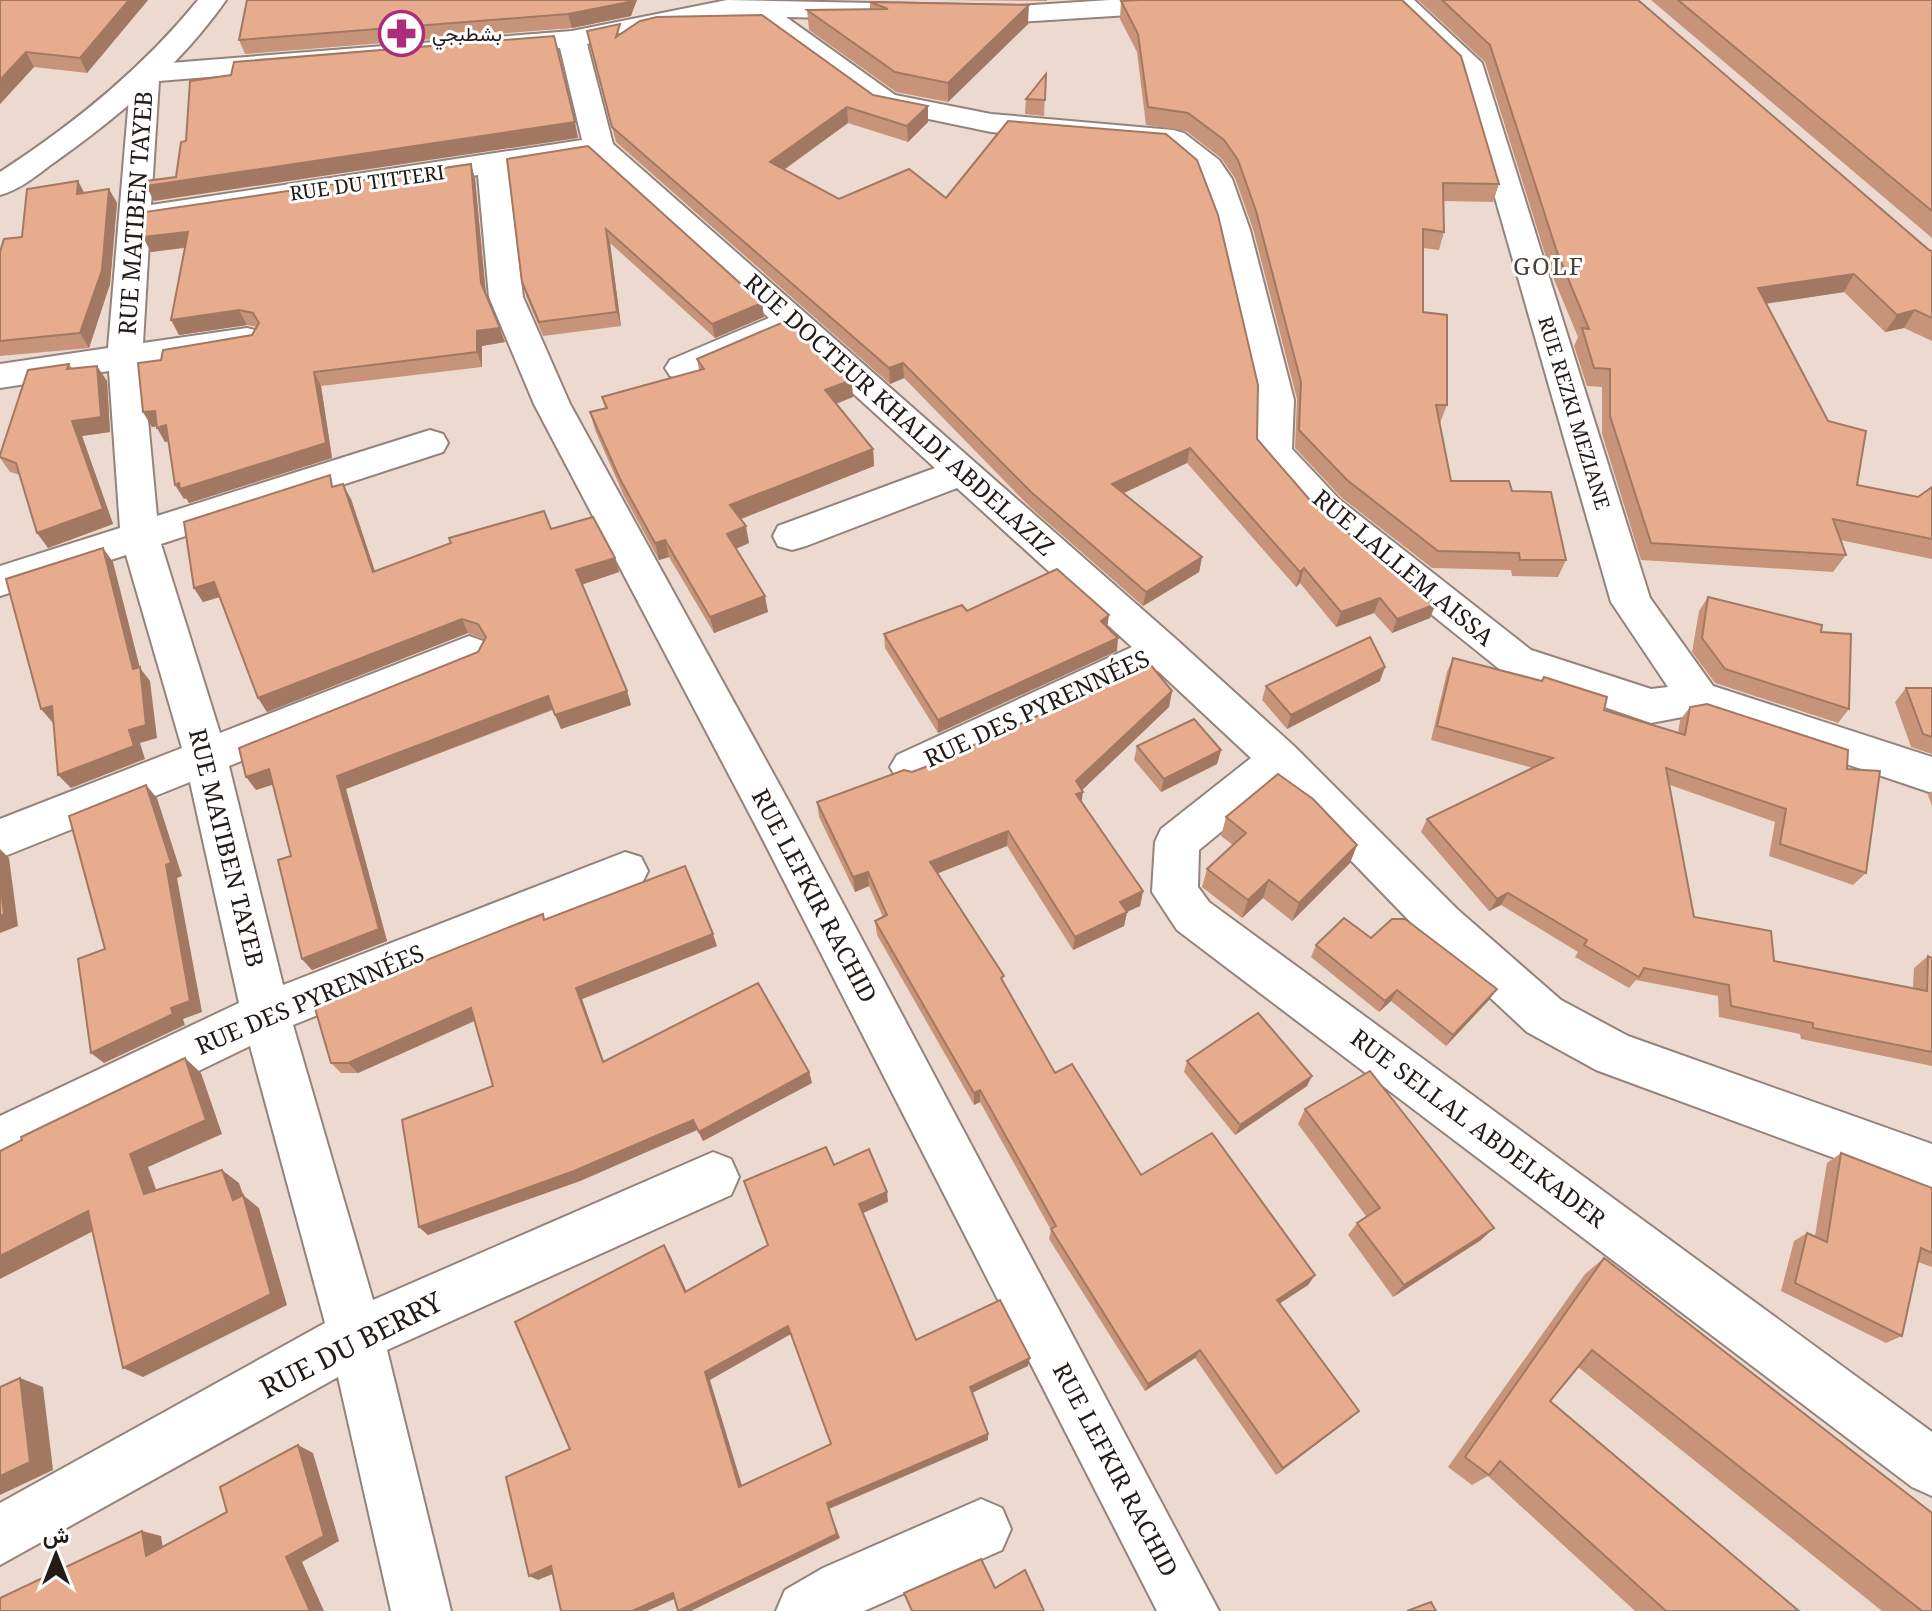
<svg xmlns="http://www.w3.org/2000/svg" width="1932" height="1611" font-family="'Noto Serif',Vazirmatn,serif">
<rect width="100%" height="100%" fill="#ecdad0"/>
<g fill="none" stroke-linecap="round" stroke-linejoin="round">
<defs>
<g id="minor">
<path d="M 727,0 L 1018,6 L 1110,0 L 1254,0 L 1250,6 L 1240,8 L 1018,22 L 786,17 L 895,95 L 991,114 L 1173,130 L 1184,133 L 1219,160 L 1232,179 L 1250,230 L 1294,400 L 1292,449 L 1340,500 L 1531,650 L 1651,689 L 1668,687 L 1611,602 L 1459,72 L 1384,0 L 1414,0 L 1482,63 L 1650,598 L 1713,686 L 1932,757 L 1932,793 L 1698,714 L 1651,723 L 1503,672 L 1314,520 L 1256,452 L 1258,400 L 1218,230 L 1197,174 L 1165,147 L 991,132 L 876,108 L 750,17 L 728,16 L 587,44 L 613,144 L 1177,640 L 1295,747 L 1457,909 L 1561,1000 L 1628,1036 L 1932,1144 L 1932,1194 L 1596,1070 L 1527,1032 L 1425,937 L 1278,785 L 1199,850 L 1198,887 L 1209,902 L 1932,1432 L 1932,1496 L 1912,1487 L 1177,930 L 1152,892 L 1155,842 L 1161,829 L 1251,758 L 1158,671 L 927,779 L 912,785 L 897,779 L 890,767 L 897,755 L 1132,647 L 957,488 L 806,546 L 792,550 L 778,546 L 773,536 L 778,526 L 935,468 L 789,335 L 694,376 L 682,379 L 670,376 L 665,368 L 670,360 L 769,318 L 592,157 L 508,170 L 523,297 L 570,404 L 790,804 L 1219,1611 L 1157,1611 L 758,830 L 534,404 L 489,297 L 478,175 L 150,224 L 143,343 L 247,328 L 259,331 L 264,339 L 259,347 L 247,350 L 143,366 L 157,516 L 430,430 L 443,434 L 448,443 L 443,452 L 161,544 L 220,733 L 469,636 L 483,641 L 489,652 L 483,663 L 229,766 L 283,985 L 625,852 L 641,857 L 648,871 L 641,885 L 293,1025 L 373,1300 L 713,1152 L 731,1159 L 739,1177 L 731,1195 L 387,1350 L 451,1611 L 391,1611 L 338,1377 L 0,1565 L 0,1503 L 325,1323 L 250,1046 L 0,1167 L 0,1116 L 239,1003 L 190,782 L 0,858 L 0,819 L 182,748 L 126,555 L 0,596 L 0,566 L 120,528 L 109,371 L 0,388 L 0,364 L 108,348 L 131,74 L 135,68 L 145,65 L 572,31 ZM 560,48 L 582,140 L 151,205 L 159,81 Z"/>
<polygon points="981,1499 1002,1508 1011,1529 1002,1550 864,1611 776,1611 785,1590 823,1568"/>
</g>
<path id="major" d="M 198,0 L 226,0 C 180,66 117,118 52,164 C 36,176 19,190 0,195 L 0,172 C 74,124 142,69 198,0 Z"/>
</defs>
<use href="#minor" stroke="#94837b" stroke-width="4"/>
<use href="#major" stroke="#94837b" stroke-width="4"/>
<use href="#minor" fill="#fff" fill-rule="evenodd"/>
<use href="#major" fill="#fff" fill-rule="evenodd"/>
</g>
<g fill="#c7947a">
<polygon points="0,0 148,0 87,73 34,67 0,104"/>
<polygon points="247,0 631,16 572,28 245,54 239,40"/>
<polygon points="938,0 1047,0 1047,1"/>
<polygon points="1418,0 1638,0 1929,250 1932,251 1932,341 1904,328 1885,332 1844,292 1766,304 1857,485 1918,497 1932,487 1932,559 1840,540 1846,555 1833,572 1641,560 1602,434 1602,387 1587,386 1574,346 1578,337 1550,270 1485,62"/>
<polygon points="1651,0 1932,0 1932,238"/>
<polygon points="1121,1 1499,184 1493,202 1443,201 1444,232 1439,250 1423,248 1423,312 1447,405 1440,423 1451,481 1512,491 1566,560 1558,577 1512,576 1511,570 1432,568 1342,498 1295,448 1297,399 1253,229 1235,178 1221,158 1186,131 1146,125 1137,52 1120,19"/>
<polygon points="870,2 1028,24 948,102 896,92 809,30 807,10 870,9"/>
<polygon points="587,31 622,33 873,95 928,106 928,122 908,142 848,123 784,170 1257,439 1316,507 1430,618 1392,633 1374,613 1336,627 1300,583 1296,587 1187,463 1124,493 1202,557 1199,572 1143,606 1030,507 904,378 890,384 616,142"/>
<polygon points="1046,74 1044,116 1025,114 1026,99"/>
<polygon points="507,159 762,303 764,317 715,338 610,243 621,326 543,336 526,296 522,282"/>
<polygon points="475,178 486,293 505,342 482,346 482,367 321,386 332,458 189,503 186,498 184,499 169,441 165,442 157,426 152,427 143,412 161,360 252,335 257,327 247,325 179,335 185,248 151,252 143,237"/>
<polygon points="78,181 84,193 109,189 117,203 110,284 89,348 0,356 0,252 22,237"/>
<polygon points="697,359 853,397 836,404 873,449 874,466 741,519 749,543 736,549 768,612 714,633 669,557 659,560 624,496 595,430 590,412 605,408 602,397 699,370"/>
<polygon points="69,364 72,368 107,381 110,432 82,436 113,524 48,548 20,475 10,472 0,458"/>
<polygon points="336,486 351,499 375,571 551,529 615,558 619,572 582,584 627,691 631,705 561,729 553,710 346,789 387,941 312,970 302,959 291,856 273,784 256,790 478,652 484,639 468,633 267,712 258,698 220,597 203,602 194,588"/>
<polygon points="1708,597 1821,632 1849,709 1838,723 1715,683 1692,652 1699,611"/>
<polygon points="967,611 1117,651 938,733 885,648 884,634"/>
<polygon points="1453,658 1541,681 1544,677 1604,710 1678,733 1680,720 1690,707 1847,769 1866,873 1853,885 1769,856 1775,822 1670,785 1694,917 1774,961 1913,988 1914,968 1928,956 1932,958 1932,1066 1801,1039 1800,1034 1719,1017 1718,996 1636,980 1629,988 1575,957 1578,952 1501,905 1489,911 1421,832 1427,819 1533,768 1431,740 1447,672"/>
<polygon points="1380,681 1287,729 1262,700 1266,686"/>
<polygon points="1906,688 1932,688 1932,754 1911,747 1895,702"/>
<polygon points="1172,691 1169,707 1082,790 1082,802 1143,891 1140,906 1127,912 1124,926 1073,950 1007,846 938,873 1004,984 1055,1073 1141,1175 1315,1275 1308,1285 1279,1304 1351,1418 1276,1475 1195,1358 1145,1391 1049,1239 1051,1230 980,1102 974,1105 877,935 875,921 883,917 869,886 855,892 819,817 817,802"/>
<polygon points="1137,746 1221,750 1217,764 1161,792 1134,760"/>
<polygon points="1932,791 1932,806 1928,795"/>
<polygon points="1226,817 1357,845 1350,863 1292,921 1263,898 1242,918 1202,887 1207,869 1233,845 1221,836"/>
<polygon points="545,919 717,946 582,999 604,1062 809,1072 812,1083 703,1141 697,1130 580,1181 428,1235 419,1227 493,1086 475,1021 358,1073 341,1073 331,1063"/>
<polygon points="1371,938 1489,1000 1446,1046 1391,1001 1379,1012 1311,957 1316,945"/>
<polygon points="1187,1061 1307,1086 1235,1135 1184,1072"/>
<polygon points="1305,1109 1481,1240 1393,1297 1348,1235 1357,1223 1366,1216 1298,1124"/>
<polygon points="1841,1153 1932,1188 1932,1267 1918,1262 1902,1336 1886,1343 1781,1291 1794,1241 1807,1233 1815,1236 1827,1163"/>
<polygon points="1604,1258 1932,1611 1882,1611 1578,1367 1550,1401 1799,1611 1635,1611 1488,1476 1472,1485 1448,1467 1585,1274"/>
</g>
<g fill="#a27863">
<polygon points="129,0 148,0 87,73 80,58"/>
<polygon points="629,0 637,0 631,16 572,28 568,14"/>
<polygon points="1029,5 1028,24 948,102 948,83"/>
<polygon points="26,52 34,67 0,104 0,80"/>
<polygon points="928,106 928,122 908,142 907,126"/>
<polygon points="847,107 848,123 772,178 770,162"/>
<polygon points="575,122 578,138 154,201 146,186"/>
<polygon points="471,164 475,178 486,297 481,283"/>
<polygon points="78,181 86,196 77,194"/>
<polygon points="109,189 117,203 110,284 89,348 80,333"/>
<polygon points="606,229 610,243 621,326 617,312"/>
<polygon points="188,232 195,246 151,252 143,237"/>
<polygon points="1854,274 1844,292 1748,306 1758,288"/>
<polygon points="762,303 764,317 715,338 712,324"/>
<polygon points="239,310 247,325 179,335 171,320"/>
<polygon points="1915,310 1904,328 1885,332 1897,315"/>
<polygon points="500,328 505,342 482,346 482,367 477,352 477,331"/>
<polygon points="903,363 904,378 890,384 889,368"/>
<polygon points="97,366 107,381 110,432 82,436 113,524 48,548 37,533 72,421"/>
<polygon points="314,372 321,386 332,458 189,503 186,498 184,499 175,485"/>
<polygon points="852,380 853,397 827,407 825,390"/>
<polygon points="155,411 163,425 152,427 143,412"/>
<polygon points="166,425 175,440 165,442 157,428"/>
<polygon points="1190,448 1187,463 1111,499 1112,484"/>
<polygon points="873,449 874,466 733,522 730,505"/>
<polygon points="343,484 351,499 380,587 373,572"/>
<polygon points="746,526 749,543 730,551 727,534"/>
<polygon points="665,540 669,557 659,560 655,543"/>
<polygon points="103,548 113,562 140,668 150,681 157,738 140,743 145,759 71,788 58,775 129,730 133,669"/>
<polygon points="1202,557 1199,572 1143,606 1146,592"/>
<polygon points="615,558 619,572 581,585 576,570"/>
<polygon points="1304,568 1300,583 1296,587 1300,572"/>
<polygon points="214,582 223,596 203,602 194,588"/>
<polygon points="765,596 768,612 714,633 710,617"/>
<polygon points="1380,598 1374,613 1336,627 1341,612"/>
<polygon points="1436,604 1430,618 1392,633 1397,619"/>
<polygon points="1109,615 1107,629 1101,621"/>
<polygon points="462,619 468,633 267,712 258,698"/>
<polygon points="1118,638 1117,651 938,733 938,720"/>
<polygon points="1385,667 1380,681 1287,729 1291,715"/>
<polygon points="627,691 631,705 561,729 555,715"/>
<polygon points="1172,691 1169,707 1078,794 1083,792 1081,807 1075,809 1076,781"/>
<polygon points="548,696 553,709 346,789 387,941 312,970 302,959 337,776"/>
<polygon points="52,706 53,723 41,709"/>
<polygon points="1221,750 1217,764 1161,792 1164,779"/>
<polygon points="269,769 278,783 256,790 246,777"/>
<polygon points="146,785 157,798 182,876 177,878 202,1012 183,1019 185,1025 104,1063 91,1053 171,1008"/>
<polygon points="1008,831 1007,846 931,876 930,862"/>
<polygon points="1357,845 1350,863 1292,921 1299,903"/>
<polygon points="0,849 9,858 18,926 0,933"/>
<polygon points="868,872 869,886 855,892 853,877"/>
<polygon points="1269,880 1263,898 1242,918 1248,900"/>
<polygon points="1143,891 1140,906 1118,916 1120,902"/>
<polygon points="1508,893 1501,905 1489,911 1497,899"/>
<polygon points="1127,912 1124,926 1073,950 1075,937"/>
<polygon points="713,934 717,946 582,999 608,1073 603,1062 576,988"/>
<polygon points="1497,989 1489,1000 1446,1046 1453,1035"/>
<polygon points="1397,990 1391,1001 1379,1012 1385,1001"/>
<polygon points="471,1008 478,1019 358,1073 348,1063"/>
<polygon points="185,1058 201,1073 222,1134 148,1167 162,1206 144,1194 130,1154"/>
<polygon points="809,1072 812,1083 703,1141 699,1132"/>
<polygon points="1312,1076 1307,1086 1235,1135 1240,1125"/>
<polygon points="980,1090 980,1102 974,1105 974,1093"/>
<polygon points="693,1120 697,1130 580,1181 428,1235 419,1227"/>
<polygon points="222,1170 239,1183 245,1200 243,1195 259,1208 287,1305 143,1377 123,1368 233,1200"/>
<polygon points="887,1192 888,1202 861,1214 859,1204"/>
<polygon points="88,1211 107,1224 0,1279 0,1256"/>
<polygon points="1494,1228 1481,1240 1393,1297 1404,1285"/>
<polygon points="664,1245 670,1255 691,1301 685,1292"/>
<polygon points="1315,1275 1308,1285 1271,1309 1277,1300"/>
<polygon points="788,1326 791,1334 710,1380 744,1492 739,1487 705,1372"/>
<polygon points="1200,1350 1195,1358 1145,1391 1148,1384"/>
<polygon points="1030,1358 1028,1366 970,1394 970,1387"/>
<polygon points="20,1378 43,1387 53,1470 0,1495 0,1476"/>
<polygon points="1359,1411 1351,1418 1276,1475 1283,1468"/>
<polygon points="988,1434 988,1440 829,1509 840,1538 691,1611 678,1611 827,1503"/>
<polygon points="298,1445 313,1453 339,1541 302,1562 324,1611 310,1611 286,1557"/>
<polygon points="142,1531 161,1536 165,1561 146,1556"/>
<polygon points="551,1566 560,1571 538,1580 529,1576"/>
<polygon points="673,1593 679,1597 647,1611 632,1611"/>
</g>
<g fill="#e7ac8e" stroke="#a27863" stroke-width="2" fill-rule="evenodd">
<polygon points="0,0 129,0 80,58 26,52 0,80"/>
<polygon points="247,0 629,0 629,2 568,14 239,40"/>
<polygon points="1140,0 1402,0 1461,56 1499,184 1443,183 1444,232 1423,229 1423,312 1447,315 1447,405 1436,405 1451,481 1509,481 1512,491 1551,492 1566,560 1520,560 1519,553 1438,551 1347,480 1299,430 1301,382 1256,211 1238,160 1224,140 1188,113 1148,107 1138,34 1121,1"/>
<polygon points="1442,0 1638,0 1929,250 1932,251 1932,318 1915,310 1897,315 1854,274 1758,288 1828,421 1866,431 1857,485 1918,497 1932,487 1932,539 1833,519 1846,555 1651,543 1610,416 1610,369 1594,368 1582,328 1589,329 1557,252 1490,45"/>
<polygon points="1678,0 1932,0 1932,211"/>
<polygon points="870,2 1029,5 948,83 895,72 807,10 888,9"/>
<polygon points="762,15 873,95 928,106 907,126 847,107 770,162 839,199 909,169 946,198 1008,121 1166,134 1197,160 1218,215 1258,385 1257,439 1316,507 1436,604 1397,619 1380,598 1341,612 1304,568 1300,572 1190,448 1112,484 1202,557 1146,592 1031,492 903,363 889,368 612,127 587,31 620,24 616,37 640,21 657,17"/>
<polygon points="554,36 575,122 146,186 146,181 176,177 181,142 186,141 190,81 231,75 234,62"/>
<polygon points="1046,74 1045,100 1026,99"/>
<polygon points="588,146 762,303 712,324 606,229 617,312 539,322 522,282 507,159"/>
<polygon points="471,164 481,283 500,328 477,331 477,352 314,372 326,443 180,489 179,483 175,485 166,425 157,428 155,411 143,412 138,363 161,360 163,350 252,335 259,323 253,313 239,310 171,320 188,232 143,237 145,212"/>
<polygon points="78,181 77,194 109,189 102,270 80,333 0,341 0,252 4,239 22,237 27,189"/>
<polygon points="786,321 852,380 825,390 873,449 730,505 746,526 727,534 765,596 710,617 665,540 655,543 620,479 590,412 607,408 602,397 704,369 697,359"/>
<polygon points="69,364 67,369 97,366 101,417 72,421 103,509 37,533 16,463 0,457 0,455 28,370"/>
<polygon points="330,475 332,487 343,484 373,572 451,543 449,538 544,511 551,529 593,517 615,558 576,570 627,691 555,715 548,696 337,776 379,929 302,959 278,860 291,856 269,769 246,777 239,748 478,652 486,637 478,624 462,619 258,698 214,582 194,588 184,522"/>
<polygon points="103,548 133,669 140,667 146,725 129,730 134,746 58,775 52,706 41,709 6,579"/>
<polygon points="1057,569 1109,615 1101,621 1118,638 938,720 884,634 962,605 967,611"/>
<polygon points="1708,597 1822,625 1821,632 1851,634 1849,709 1725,669 1702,638"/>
<polygon points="1370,637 1385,667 1291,715 1266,686"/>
<polygon points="1453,658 1542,681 1544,677 1607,697 1604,710 1685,735 1690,707 1707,704 1848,750 1847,769 1880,771 1866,873 1780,844 1786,809 1666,768 1694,917 1771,931 1774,961 1927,991 1928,956 1932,958 1932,1052 1813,1028 1813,1023 1731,1006 1729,985 1644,968 1639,977 1584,945 1587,940 1508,893 1497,899 1427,819 1553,758 1437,726"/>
<polygon points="1150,664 1172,691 1076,781 1083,792 1076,794 1143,891 1120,902 1127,912 1075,937 1008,831 930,862 1004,976 1001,978 1055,1073 1072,1064 1141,1175 1212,1133 1315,1275 1277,1300 1359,1411 1283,1468 1200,1350 1148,1384 1051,1229 1056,1226 980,1090 974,1093 875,921 887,915 868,872 853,877 817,802 904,770 912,772 928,766"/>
<polygon points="1906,688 1932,688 1932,737 1923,734"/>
<polygon points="1194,719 1221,750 1164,779 1137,746"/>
<polygon points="1278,774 1313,799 1357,845 1299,903 1269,880 1248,900 1207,869 1246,833 1226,817"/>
<polygon points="146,785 171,863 166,865 190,1001 171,1008 173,1014 91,1053 78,959 105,949 69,816"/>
<polygon points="685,866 713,934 576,988 603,1062 758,983 809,1072 699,1132 693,1120 574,1171 419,1227 402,1120 493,1086 471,1008 348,1063 331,1063 314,1005 512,926 543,914 544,920"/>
<polygon points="0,880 4,914 0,916"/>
<polygon points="1344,918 1371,938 1392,919 1405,919 1497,989 1453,1035 1397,990 1385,1001 1316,945"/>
<polygon points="1258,1013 1312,1076 1240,1125 1187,1061"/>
<polygon points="185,1058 206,1120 130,1154 144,1194 222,1170 233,1200 243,1195 271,1294 123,1368 88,1211 0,1256 0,1151 22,1140 21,1137"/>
<polygon points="1370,1071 1494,1228 1404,1285 1357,1223 1380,1208 1305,1109"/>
<path d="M 826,1147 L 834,1165 L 869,1149 L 887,1192 L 859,1204 L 916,1340 L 1000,1300 L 1030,1358 L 970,1387 L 988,1434 L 827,1503 L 837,1534 L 678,1611 L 673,1593 L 632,1611 L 561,1611 L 551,1566 L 529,1576 L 506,1477 L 570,1449 L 515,1322 L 664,1245 L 685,1292 L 768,1245 L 744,1181 ZM 788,1326 L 831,1444 L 739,1487 L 705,1372 Z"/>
<polygon points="1841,1153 1932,1188 1932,1253 1921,1248 1902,1336 1795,1283 1807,1233 1827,1242"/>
<polygon points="1604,1258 1932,1513 1932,1611 1922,1611 1592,1350 1550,1401 1799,1611 1666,1611 1500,1461 1489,1475 1465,1457"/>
<polygon points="20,1378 30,1462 0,1476 0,1387"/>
<polygon points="298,1445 324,1536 286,1557 310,1611 0,1611 0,1598 142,1531 146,1556 227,1512 220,1487"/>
<polygon points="981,1559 995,1588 1025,1570 1044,1611 912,1611 904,1593"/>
<polygon points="1431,1602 1436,1611 1407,1611"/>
</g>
<defs>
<symbol id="pharmacy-ring" viewBox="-11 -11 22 22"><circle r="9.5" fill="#fff" stroke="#ac2d7b" stroke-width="1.5"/><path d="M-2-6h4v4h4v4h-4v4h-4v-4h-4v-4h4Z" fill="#ac2d7b"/></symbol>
</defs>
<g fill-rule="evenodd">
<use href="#pharmacy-ring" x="376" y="8" width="51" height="51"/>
</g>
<g text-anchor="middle" stroke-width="6" stroke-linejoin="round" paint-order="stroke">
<g font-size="20" fill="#221b18" stroke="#fff" text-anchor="start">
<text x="432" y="41">بشطبجي</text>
</g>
<g font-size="20" fill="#221b18" stroke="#fff">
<text transform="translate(367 183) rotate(-8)" y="7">RUE DU TITTERI</text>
<text transform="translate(1574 413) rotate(73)" y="7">RUE REZKI MEZIANE</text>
</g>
<g font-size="24" fill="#221b18" stroke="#fff">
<text transform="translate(136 213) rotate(-86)" y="8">RUE MATIBEN TAYEB</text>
<text transform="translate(899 415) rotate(42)" y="8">RUE DOCTEUR KHALDI ABDELAZIZ</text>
<text transform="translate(1403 568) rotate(40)" y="8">RUE LALLEM AISSA</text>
<text transform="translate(1037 709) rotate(-25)" y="8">RUE DES PYRENNÉES</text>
<text transform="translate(226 848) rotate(76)" y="8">RUE MATIBEN TAYEB</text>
<text transform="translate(814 896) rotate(62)" y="8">RUE LEFKIR RACHID</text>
<text transform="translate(310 1000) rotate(-23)" y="8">RUE DES PYRENNÉES</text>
<text transform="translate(1478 1129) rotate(37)" y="8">RUE SELLAL ABDELKADER</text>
<text transform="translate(1115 1470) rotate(62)" y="8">RUE LEFKIR RACHID</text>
</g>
<g font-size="24" letter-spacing="2" fill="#4e3f38" stroke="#fff">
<text x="1549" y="275">GOLF</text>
</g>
<g font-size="28" fill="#221b18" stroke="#fff">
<text transform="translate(351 1345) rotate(-27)" y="10">RUE DU BERRY</text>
</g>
</g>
<g transform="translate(56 1555)" stroke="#ffffff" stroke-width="6" paint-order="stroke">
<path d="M0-6L14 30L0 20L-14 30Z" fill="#221b18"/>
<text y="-12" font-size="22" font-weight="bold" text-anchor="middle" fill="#221b18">ش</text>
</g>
</svg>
